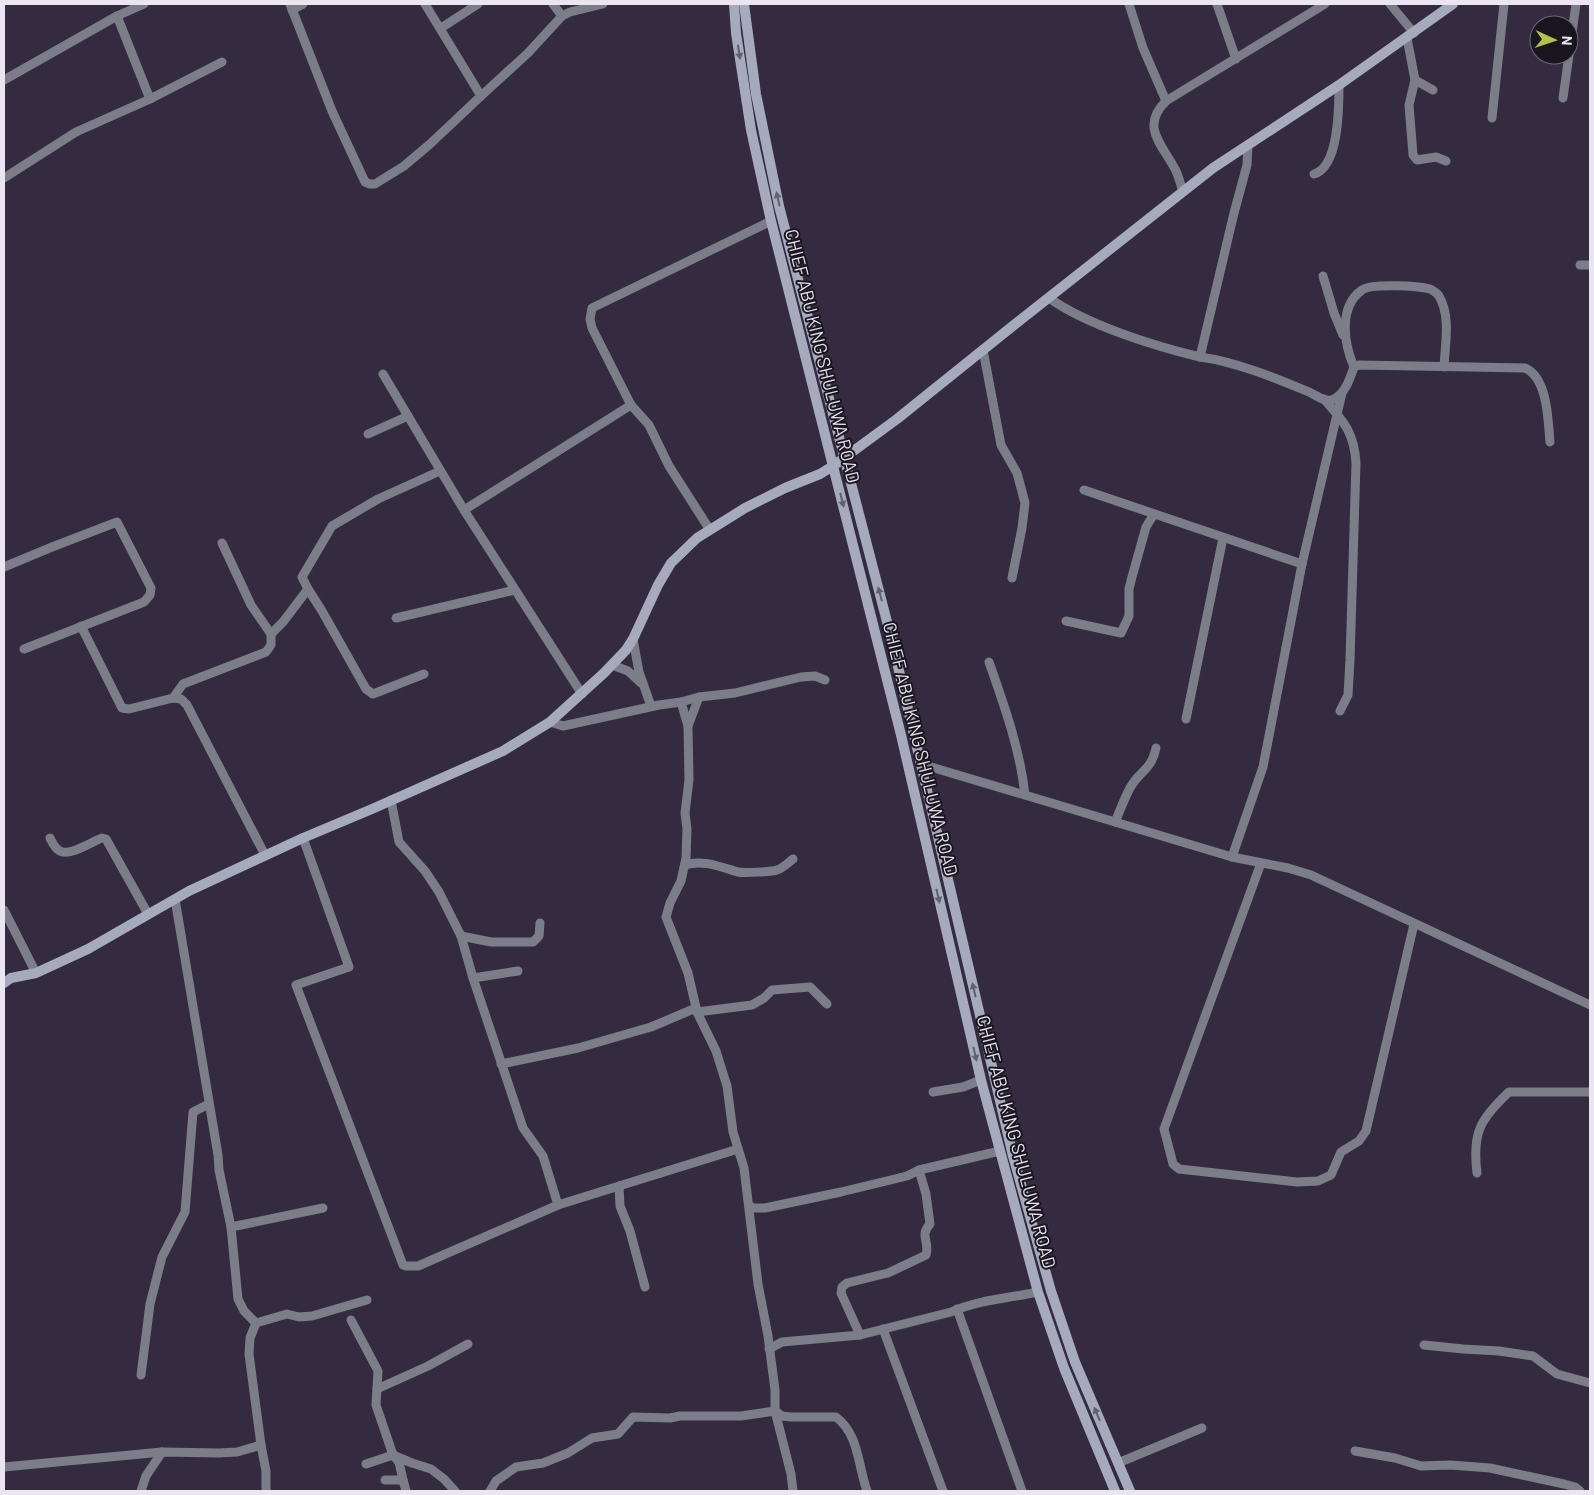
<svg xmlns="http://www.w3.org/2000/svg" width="1594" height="1495" font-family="Barlow,sans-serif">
<rect width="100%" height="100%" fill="#352b40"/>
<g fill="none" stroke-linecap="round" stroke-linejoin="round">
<g stroke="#7b7e89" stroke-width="9">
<polyline points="290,4 332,111 365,182 370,184 375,184 404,166 430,144 481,96"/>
<polyline points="425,4 481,96 528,53 562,16"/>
<polyline points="553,4 562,16 570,12 603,4"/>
<polyline points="1129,4 1143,48 1166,101"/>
<polyline points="1217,4 1236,59"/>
<polyline points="1390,4 1414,33"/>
<polyline points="292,10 303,4"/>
<polyline points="117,16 150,99"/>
<polyline points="441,28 478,4"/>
<polyline points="1407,38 1415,80 1409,105 1413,155 1417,160 1436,157 1446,161"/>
<polyline points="1569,54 1576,4"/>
<polyline points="4,80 117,16 144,4"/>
<polyline points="1415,80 1433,90"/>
<polyline points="1563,98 1569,55"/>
<polyline points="1492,118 1504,4"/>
<path d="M 1248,145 L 1247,165 L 1234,213 L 1200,357 C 1237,362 1275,378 1309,392 C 1317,396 1326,403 1334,399 C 1346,393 1350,378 1354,367 L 1359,365 L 1525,368 C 1548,378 1548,421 1550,442"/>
<path d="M 1314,174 C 1339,167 1339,108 1339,85"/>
<polyline points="4,178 76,132 150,99 222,62"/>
<path d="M 1183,191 C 1180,184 1179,176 1175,169 C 1162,144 1140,127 1166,101 L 1325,4"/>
<polyline points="1580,265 1590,265"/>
<polyline points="1323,276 1334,313 1343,335"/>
<path d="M 1049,298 C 1087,325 1154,346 1200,357"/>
<polyline points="983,350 1001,445 1017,473 1025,503 1022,528 1012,578"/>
<path d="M 1354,367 C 1344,344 1338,307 1362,290 C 1371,283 1419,286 1430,289 C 1434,291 1437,293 1439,296 C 1451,316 1445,345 1444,367"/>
<polyline points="383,374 464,510 582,694"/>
<path d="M 1324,399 C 1344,422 1354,432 1356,463 L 1350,660 L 1348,695 L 1340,711"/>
<polyline points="368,434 408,416"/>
<polyline points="1084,490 1302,564"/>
<polyline points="464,510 631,405"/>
<polyline points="710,530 669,466 649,425 631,405 592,328 590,319 592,308 771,221"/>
<polyline points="222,543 251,605 271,634"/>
<polyline points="4,567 52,547 117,522 151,588 150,595 144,602 24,649"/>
<polyline points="396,618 515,590"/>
<polyline points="1066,621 1121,633 1129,616 1129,589 1132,577 1146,527 1154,514"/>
<polyline points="81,626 122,708 129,709 173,698 181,699 187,705 265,855"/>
<polyline points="633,639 639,672 651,706"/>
<path d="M 989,662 C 1004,705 1020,749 1025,795"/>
<polyline points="612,665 628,671 641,683"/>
<polyline points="424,674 373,694 366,689 322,611 308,589 302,577 332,526 378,499 440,471"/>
<polyline points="173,698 183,684 266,652 271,645 271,634 283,622 308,589"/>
<polyline points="681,702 688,726 689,780 685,813 687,829 686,858 681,881 670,903 666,917 688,973 697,1012 716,1051 727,1086 733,1132 744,1168 758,1284 768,1336 775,1390 775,1411 791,1474 793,1491"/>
<polyline points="1186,719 1223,538"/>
<polyline points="550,722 563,726 659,705 681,702 699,697 735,693 801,677 815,676 825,680"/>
<polyline points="688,726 699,697"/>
<polyline points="921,764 1232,857 1288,868 1311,875 1590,1005"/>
<polyline points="391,800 399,842 425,871 439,892 461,936 473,978 523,1128 543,1156 558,1205"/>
<path d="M 1115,822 C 1120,811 1124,799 1130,788 C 1140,770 1151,771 1156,748"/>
<path d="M 50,838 C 52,842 55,849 60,851 C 69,857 93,841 102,838 L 106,839 L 148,914"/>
<polyline points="303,838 349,967 296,985 403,1265 406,1266 418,1266 558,1205 738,1149"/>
<polyline points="1232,857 1263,767 1302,564 1342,393"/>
<polyline points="1261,863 1164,1129 1173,1164 1179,1169 1297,1182 1318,1181 1331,1175 1341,1152 1359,1141 1366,1131 1414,924"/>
<path d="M 685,865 C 702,859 721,867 738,872 C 743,873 772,872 777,870 C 783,868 788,863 793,859"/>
<polyline points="175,899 218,1155 219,1170 231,1227 238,1299 244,1311 256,1323 250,1338 249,1354 261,1445 266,1471 266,1491"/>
<polyline points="4,910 36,973"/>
<polyline points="461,936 491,942 533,942 539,936 540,923"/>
<polyline points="473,978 518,971"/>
<polyline points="697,1012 752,1005 764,998 772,990 810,987 827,1004"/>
<polyline points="501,1064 578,1048 651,1027 696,1008"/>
<polyline points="933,1092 963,1087 981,1080"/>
<path d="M 1477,1173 C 1472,1133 1480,1119 1509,1092 L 1590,1092"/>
<polyline points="619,1186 620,1206 630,1231 645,1287"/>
<polyline points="749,1206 754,1208 765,1208 841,1192 907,1176 919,1170 1000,1151"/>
<polyline points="231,1227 323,1208"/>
<polyline points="957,1309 1022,1491"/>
<polyline points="351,1320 378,1371 376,1405 393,1455 399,1462 403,1480"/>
<polyline points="256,1323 287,1314 299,1317 312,1316 367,1300"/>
<polyline points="883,1329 943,1491"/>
<path d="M 860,1335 L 841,1293 L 842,1287 L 847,1283 L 888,1273 L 926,1255 C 930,1241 919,1236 930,1224 L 926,1194 L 919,1170"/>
<polyline points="1424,1345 1463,1349 1499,1351 1533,1356 1557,1374 1590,1383"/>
<path d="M 769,1349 L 782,1342 L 860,1335 L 951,1312 C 978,1300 1009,1298 1038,1292"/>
<polyline points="141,1375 150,1304 162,1257 185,1212 193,1112 209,1104"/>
<polyline points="377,1389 428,1366 468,1344"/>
<polyline points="1355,1451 1395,1458 1421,1466 1450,1465 1490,1468 1564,1484 1575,1487 1580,1491"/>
<polyline points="1118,1463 1202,1428"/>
<polyline points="366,1464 393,1455 412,1463 431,1469 444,1479 455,1491"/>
<polyline points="4,1467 162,1452 219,1453 237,1452 261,1445"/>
<polyline points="385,1480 403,1480 406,1491"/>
<polyline points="141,1491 146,1476 162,1452"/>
<path d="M 490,1491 L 496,1481 L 516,1467 L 543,1463 L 568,1453 L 592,1438 L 618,1434 L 633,1417 L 670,1418 L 680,1416 L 741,1416 L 775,1411 L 782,1416 L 791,1417 L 836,1417 C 859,1434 858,1466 867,1491"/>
</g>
<g stroke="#a5abbc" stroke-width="10">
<polyline points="734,4 736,33 751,130 771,221 901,735 981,1080 1038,1292 1064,1368 1115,1491"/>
<polyline points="744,4 756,94 779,206 892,641 1013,1156 1051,1291 1075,1362 1130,1491"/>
<polyline points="4,983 11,978 36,973 88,949 189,891 303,838 372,809 503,751 550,722 604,673 626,650 633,639 658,585 671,563 697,538 745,508 785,488 820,474 833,466 897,419 1014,325 1213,168 1339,85 1453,4"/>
</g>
</g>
<defs><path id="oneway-solid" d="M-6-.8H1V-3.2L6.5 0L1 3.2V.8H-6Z" transform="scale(1.25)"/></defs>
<g fill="#60606e">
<use href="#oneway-solid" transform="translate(739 52) rotate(81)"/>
<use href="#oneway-solid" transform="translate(778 199) rotate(-103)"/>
<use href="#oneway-solid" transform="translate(842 500) rotate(76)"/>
<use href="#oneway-solid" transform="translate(880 594) rotate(-105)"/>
<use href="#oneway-solid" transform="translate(938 896) rotate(77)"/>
<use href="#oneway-solid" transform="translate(974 990) rotate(-103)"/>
<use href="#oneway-solid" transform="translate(975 1054) rotate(77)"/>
<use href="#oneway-solid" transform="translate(1097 1414) rotate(-113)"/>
</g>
<g text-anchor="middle" stroke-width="4" stroke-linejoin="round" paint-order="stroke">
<g font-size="18" fill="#ebe5f2" stroke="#1a161f">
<text transform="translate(822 356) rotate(76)" y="6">CHIEF ABU KING SHULUWA ROAD</text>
<text transform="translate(920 749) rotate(76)" y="6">CHIEF ABU KING SHULUWA ROAD</text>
<text transform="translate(1016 1142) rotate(75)" y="6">CHIEF ABU KING SHULUWA ROAD</text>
</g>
</g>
<rect width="1594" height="1495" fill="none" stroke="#ebe5f2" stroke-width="10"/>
<g transform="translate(1554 40) rotate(93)"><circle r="24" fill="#1a161f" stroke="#6e6973"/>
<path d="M0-4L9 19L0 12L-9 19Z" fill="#b2c34c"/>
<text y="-8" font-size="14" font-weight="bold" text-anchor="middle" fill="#ebe5f2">N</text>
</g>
</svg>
